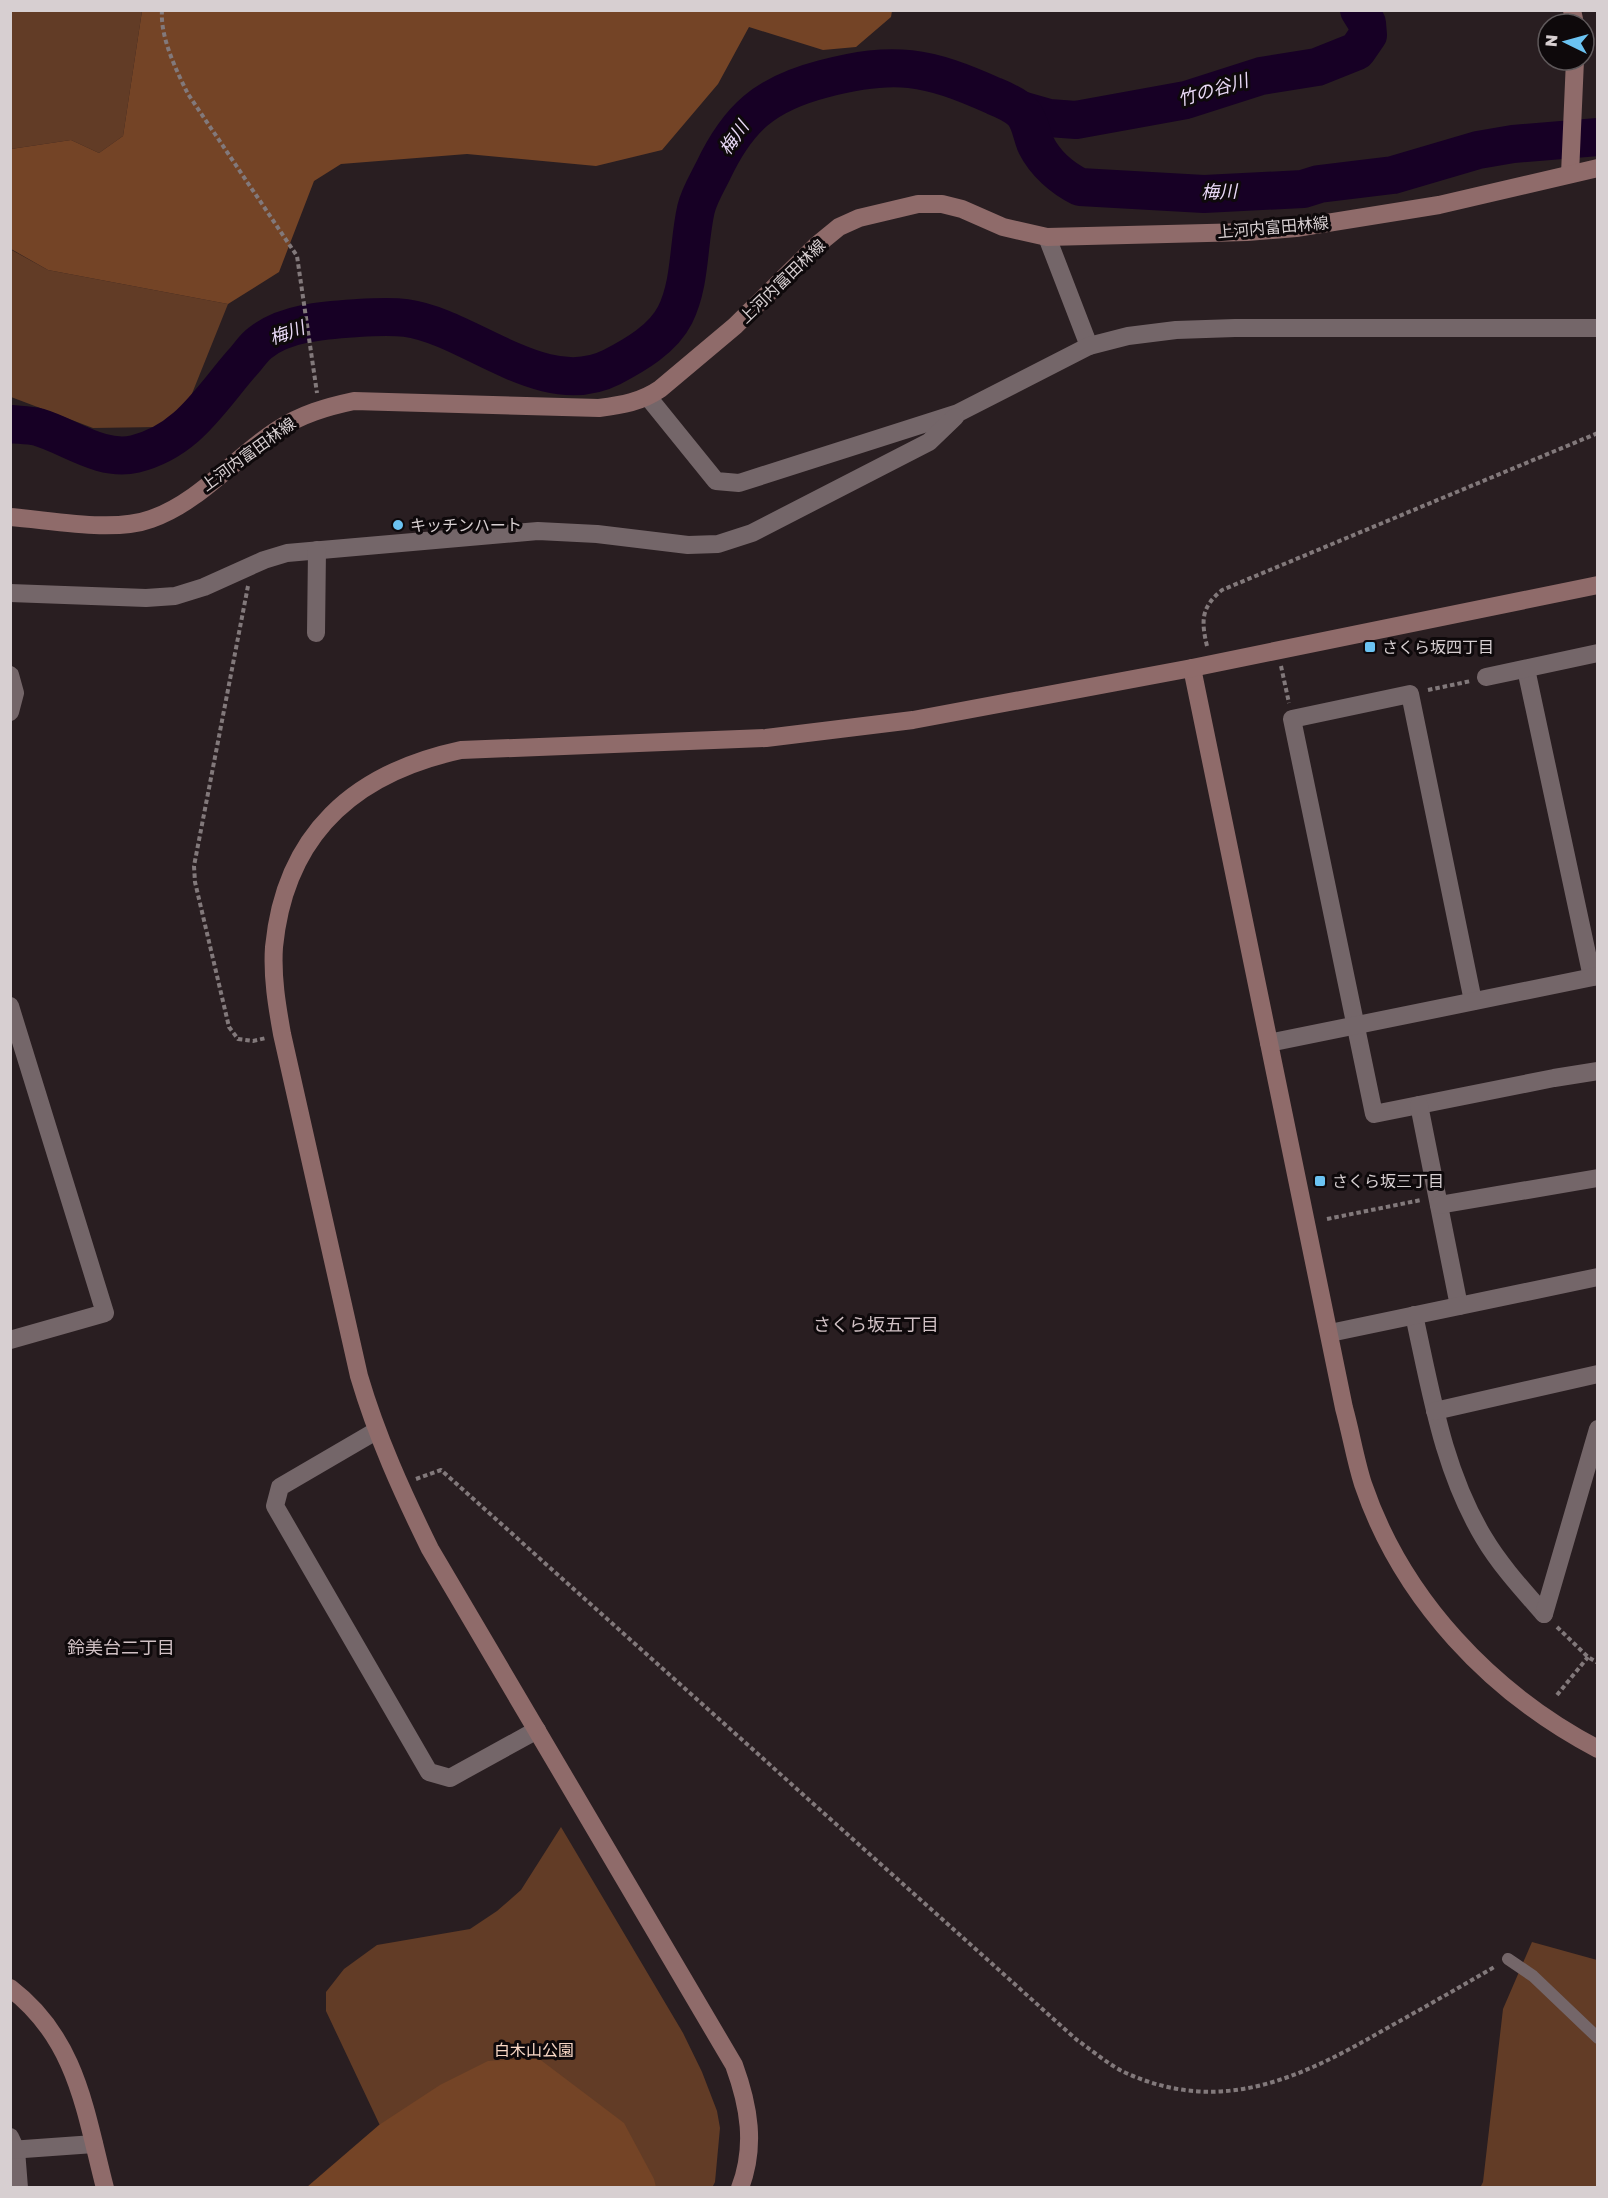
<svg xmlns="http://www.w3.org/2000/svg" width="1608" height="2198" font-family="'Golos Text','Noto Sans JP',sans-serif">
<rect width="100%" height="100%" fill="#291e21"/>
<g fill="#623c26">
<polygon points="10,11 142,11 123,136 99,153 71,140 11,149"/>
<polygon points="10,249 48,270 228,304 185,411 158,427 93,428 11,397"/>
<polygon points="561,1827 683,2033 702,2072 717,2111 720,2128 715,2182 712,2188 409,2187 326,2011 326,1992 344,1969 377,1945 470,1929 497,1911 521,1890"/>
<polygon points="1532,1942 1597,1960 1597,2187 1480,2188 1483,2182 1503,2009"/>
</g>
<g fill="#744426">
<polygon points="142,11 142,10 892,11 891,17 856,47 823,50 749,27 718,84 662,150 596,166 467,154 341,164 314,181 279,272 228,304 48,270 11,249 11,149 71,140 99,153 123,136"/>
<polygon points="538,2058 624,2123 654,2179 656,2187 307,2187 379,2125 440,2085 488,2061"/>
</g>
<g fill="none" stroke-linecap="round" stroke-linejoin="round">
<g stroke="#170025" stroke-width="38">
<polyline points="1021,110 1049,118 1076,120 1186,100 1261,76 1317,67 1357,51 1368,35 1367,23 1359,10"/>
<path d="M 10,424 C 19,425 29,425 38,427 C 69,436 101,462 135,454 C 187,441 209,401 242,363 C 248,357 253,348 260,343 C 286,322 327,320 358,318 C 373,317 391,316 406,318 C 471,327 544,402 612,367 C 635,355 663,339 675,315 C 691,283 688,244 696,209 C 699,196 707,183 713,171 C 738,118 765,94 823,79 C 895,60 927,66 994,96 C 1004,100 1017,106 1023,113 C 1031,123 1031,134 1036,145 C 1045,163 1062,178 1080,187 L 1204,194 L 1303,189 L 1319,184 L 1393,175 L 1478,150 L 1513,144 L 1598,137"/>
</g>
<g stroke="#82797b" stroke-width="4" stroke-dasharray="4.5 3" stroke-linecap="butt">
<path d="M 162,10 C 160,37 176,70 188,94 L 297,256 L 317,393"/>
<polyline points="248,586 194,866 195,882 229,1027 238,1039 253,1041 266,1038"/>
<path d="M 1207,646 C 1201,621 1201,607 1222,590 L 1598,433"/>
<polyline points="1281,666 1289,703"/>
<polyline points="1428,690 1471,681"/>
<polyline points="1327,1219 1421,1200"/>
<path d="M 416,1479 L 441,1470 L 1077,2040 C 1093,2051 1109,2065 1126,2073 C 1224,2117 1304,2076 1389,2027 C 1425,2007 1460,1987 1496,1966"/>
<polyline points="1557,1627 1588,1657 1598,1663"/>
<polyline points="1557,1695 1588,1657"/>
</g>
<polyline stroke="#746669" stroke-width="12" points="1508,1959 1533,1976 1598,2038"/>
<g stroke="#746669" stroke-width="18">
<polyline points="1047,237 1089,346"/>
<polyline points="648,397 716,481 739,483 958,413 1089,346 1128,336 1176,330 1235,328 1598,328"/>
<polyline points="10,593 146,598 175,596 204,587 264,560 287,553 538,531 597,534 688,545 718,544 752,533 929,442 955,417"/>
<polyline points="316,633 317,550"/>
<polyline points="1526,669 1592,977"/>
<polyline points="10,675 15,693 10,712"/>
<polyline points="1486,677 1598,653"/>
<polyline points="1473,1001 1410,694 1292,719 1374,1114 1554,1078 1598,1071"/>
<polyline points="10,1006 105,1313 10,1340"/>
<polyline points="1269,1043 1598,976"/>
<polyline points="1419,1105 1459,1306"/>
<polyline points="1439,1205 1598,1178"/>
<path d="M 1414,1315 C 1431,1392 1443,1470 1484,1538 C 1500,1565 1523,1590 1544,1614"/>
<polyline points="1330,1333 1598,1277"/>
<polyline points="1435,1411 1598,1374"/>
<polyline points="376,1431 280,1487 275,1506 429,1772 450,1778 537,1730"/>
<polyline points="1544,1614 1598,1429"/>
<polyline points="10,2137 16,2150 19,2188"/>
<polyline points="10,2150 94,2144"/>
</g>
<g stroke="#8f6b6a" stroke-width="18">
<polyline points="1572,10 1575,24"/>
<polyline points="1570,174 1575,60"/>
<path d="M 10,517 C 51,520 113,533 151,519 C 200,502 235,457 277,430 C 302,414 326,407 354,401 L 599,408 C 622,405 641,402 660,389 L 735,326 L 817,245 L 839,227 L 859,218 L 918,204 L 942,204 L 962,209 L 1003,227 L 1047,237 L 1247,232 L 1296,228 L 1439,205 L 1598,168"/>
<path d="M 1192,668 L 1344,1408 C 1351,1433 1355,1459 1363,1484 C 1402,1599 1491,1693 1598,1749"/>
<path d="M 10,1988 C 77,2039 85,2111 105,2188"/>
<path d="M 740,2188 C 756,2146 749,2106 734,2065 L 430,1549 C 402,1492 377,1437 359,1376 L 282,1034 C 277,1006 272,977 274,947 C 285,834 354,773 461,750 L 766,738 L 913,720 L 1192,668 L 1598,585"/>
</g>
</g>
<g fill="#6bc3f2" stroke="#0e090b" stroke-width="2">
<circle cx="398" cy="525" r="6"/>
<rect x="1364" y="641" width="12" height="12" rx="3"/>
<rect x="1314" y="1175" width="12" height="12" rx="3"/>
</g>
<g text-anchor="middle" stroke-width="6" stroke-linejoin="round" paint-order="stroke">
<g font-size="16" fill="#d7cfd1" stroke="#0e090b">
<text transform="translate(1273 227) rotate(-5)" y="6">上河内富田林線</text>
<text transform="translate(782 281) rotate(-44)" y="6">上河内富田林線</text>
<text transform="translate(248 454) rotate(-36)" y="6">上河内富田林線</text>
</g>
<g font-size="16" fill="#d7cfd1" stroke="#0e090b" text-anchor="start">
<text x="410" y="531">キッチンハート</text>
<text x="1382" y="653">さくら坂四丁目</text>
<text x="1332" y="1187">さくら坂三丁目</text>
</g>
<g font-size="16" fill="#f9d8c6" stroke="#0e090b">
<text x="534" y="2056">白木山公園</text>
</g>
<g font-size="18" font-style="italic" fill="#e9d9f6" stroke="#0e090b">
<text transform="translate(1213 90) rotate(-16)" y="6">竹の谷川</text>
<text transform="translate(734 138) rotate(-55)" y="6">梅川</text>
<text transform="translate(1219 192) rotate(-2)" y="6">梅川</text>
<text transform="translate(287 333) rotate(-20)" y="6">梅川</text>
</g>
<g font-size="18" fill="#d0c0c4" stroke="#0e090b">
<text x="876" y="1331">さくら坂五丁目</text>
<text x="121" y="1654">鈴美台二丁目</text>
</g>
</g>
<rect width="1608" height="2198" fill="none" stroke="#d7cfd1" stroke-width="24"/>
<g transform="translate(1566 42) rotate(275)"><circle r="28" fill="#0e090b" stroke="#5e585a" stroke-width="1.5"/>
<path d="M0-4.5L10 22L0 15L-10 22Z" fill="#6bc3f2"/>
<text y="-9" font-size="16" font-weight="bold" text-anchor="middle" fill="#d7cfd1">N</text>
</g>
</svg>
